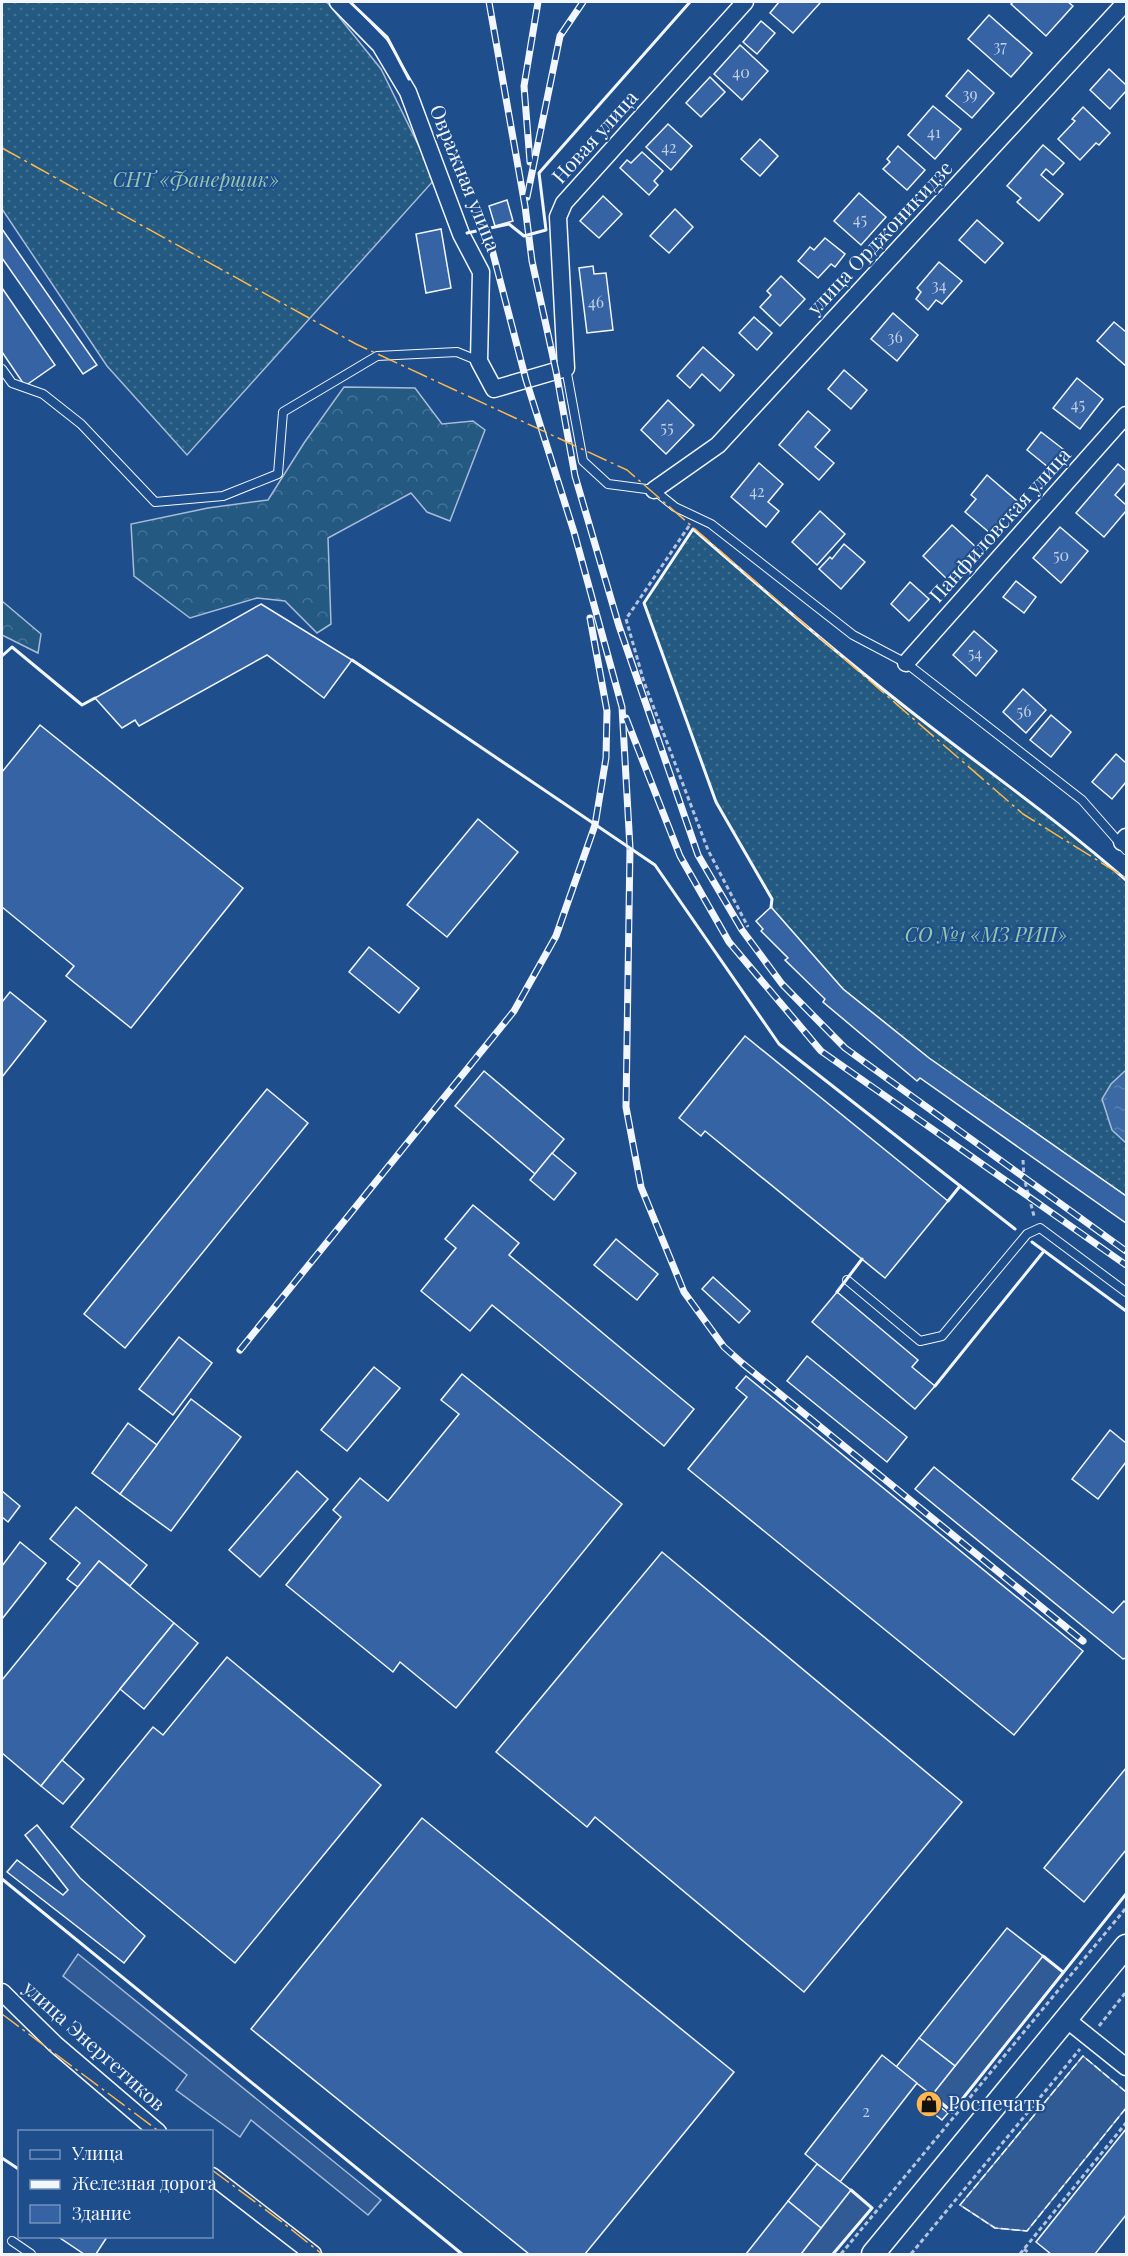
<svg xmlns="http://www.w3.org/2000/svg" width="1128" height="2256" font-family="'Playfair Display',serif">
<defs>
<pattern id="forest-crowns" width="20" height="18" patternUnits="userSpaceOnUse" patternTransform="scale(1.5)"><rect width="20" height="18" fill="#245a82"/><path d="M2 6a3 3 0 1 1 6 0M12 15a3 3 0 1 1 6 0" fill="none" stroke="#447295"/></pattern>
<pattern id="garden-dots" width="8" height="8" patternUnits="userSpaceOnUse" patternTransform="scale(1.5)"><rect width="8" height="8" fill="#245a82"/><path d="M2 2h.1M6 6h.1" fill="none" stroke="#447295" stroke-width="1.8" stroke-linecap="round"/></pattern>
<pattern id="water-ripples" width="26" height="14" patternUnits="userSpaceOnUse" patternTransform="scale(1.5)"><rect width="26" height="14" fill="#3b69a3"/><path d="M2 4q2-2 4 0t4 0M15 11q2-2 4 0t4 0" fill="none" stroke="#587fb1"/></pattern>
</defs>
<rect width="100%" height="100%" fill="#1f4e8c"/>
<g fill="url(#forest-crowns)" stroke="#a8bbd7" stroke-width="1.5">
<polygon points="344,387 415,388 442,424 473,421 485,430 450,521 427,512 411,493 328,538 331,624 317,633 285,601 257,598 190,618 134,576 131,524 208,508 268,500 304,443"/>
<polygon points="2,601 41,634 38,653 2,635"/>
</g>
<g fill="url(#garden-dots)" stroke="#a8bbd7" stroke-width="1.5">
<polygon points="2,2 327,2 381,69 435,179 187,455 107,366 2,209"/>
<path d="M 693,529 C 767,593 841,657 918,717 C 987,771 1060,822 1126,880 L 1126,1196 L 929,1058 L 843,989 L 771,907 L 772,899 L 716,802 L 644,603 Z"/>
</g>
<g fill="#305b95" stroke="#a8bbd7" stroke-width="1.5">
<polygon points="78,1954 381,2200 368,2215 251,2120 240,2137 176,2090 187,2075 63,1976"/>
<polygon points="1043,1956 1063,1972 952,2112 932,2095"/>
<polygon points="1083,2056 1126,2092 1126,2108 1027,2231 995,2228 960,2205"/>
<polygon points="851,2190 872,2208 833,2254 801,2254"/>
</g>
<polygon fill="url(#water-ripples)" stroke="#a8bbd7" stroke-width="1.5" points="1126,1070 1126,1143 1112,1130 1102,1099 1111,1084"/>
<g fill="#3563a3" stroke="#f2f6ff" stroke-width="1.5">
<polygon points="779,2 818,2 820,3 793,33 770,13"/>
<polygon points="1013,2 1068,2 1073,6 1046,36 1011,4"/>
<polygon points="989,15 1032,53 1011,77 968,39"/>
<polygon points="761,21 775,33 757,54 743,42"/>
<polygon points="740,45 768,71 742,100 714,74"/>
<polygon points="1109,69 1126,85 1126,91 1110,109 1090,90"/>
<polygon points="968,70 994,93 972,118 946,96"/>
<polygon points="710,77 725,92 701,117 686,103"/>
<polygon points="933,106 961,129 935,159 908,135"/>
<polygon points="1083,107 1110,133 1099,145 1096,143 1080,160 1058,139 1075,121 1072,119"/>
<polygon points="668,124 692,146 671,170 646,147"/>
<polygon points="760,139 778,156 760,176 741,159"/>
<polygon points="1043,145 1064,163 1053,175 1046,169 1041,175 1063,194 1039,221 1017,202 1021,198 1007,186"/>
<polygon points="898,146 925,170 907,190 883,169 890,162 887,159"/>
<polygon points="642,152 663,171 654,181 658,185 649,195 620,168 627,160 631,163"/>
<polygon points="859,193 886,217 861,245 834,221"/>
<polygon points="603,196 622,214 599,238 580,221"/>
<polygon points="507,200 513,221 495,226 489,206"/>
<polygon points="675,209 693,227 669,253 650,236"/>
<polygon points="977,220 1003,243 985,263 959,240"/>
<polygon points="2,229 97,365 83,374 2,258"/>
<polygon points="441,229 451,288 426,293 416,234"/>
<polygon points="825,238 845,254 835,267 831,264 818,278 798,261 810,247 814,250"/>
<polygon points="939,262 962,281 942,304 936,300 928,310 916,299 921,292 917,288"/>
<polygon points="593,266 594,274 606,273 613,330 587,333 579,268"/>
<polygon points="781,276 805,299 780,326 760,307 771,295 767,291"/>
<polygon points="2,288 55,365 25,386 2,352"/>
<polygon points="893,313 918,335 897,361 871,339"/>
<polygon points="754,317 772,333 757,350 739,333"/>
<polygon points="1114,322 1126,332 1126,366 1097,341"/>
<polygon points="703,347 734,375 720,391 702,374 690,388 677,376"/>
<polygon points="844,370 867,390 851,409 828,389"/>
<polygon points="1077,378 1103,399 1080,429 1053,408"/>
<polygon points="668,400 694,425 666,454 641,430"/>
<polygon points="808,411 830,430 815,447 834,463 819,480 779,445"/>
<polygon points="1041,432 1063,449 1048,467 1027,450"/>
<polygon points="759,463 783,484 768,502 779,511 766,527 731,497"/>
<polygon points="1118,464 1126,471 1126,482 1115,495 1126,505 1126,511 1104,537 1076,513"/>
<polygon points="987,475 1017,501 990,533 965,512 976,499 971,495"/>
<polygon points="820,511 845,534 817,565 792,542"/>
<polygon points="952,525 977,548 948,580 923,556"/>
<polygon points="1060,527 1088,551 1061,583 1033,558"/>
<polygon points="844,544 865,562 841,589 819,569 830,557 832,559"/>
<polygon points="1016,581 1036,597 1024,613 1003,597"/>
<polygon points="910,582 929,599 909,621 891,604"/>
<polygon points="261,604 352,660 324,698 267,655 139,726 135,720 122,728 95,698"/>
<polygon points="974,631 997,651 976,676 953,655"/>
<polygon points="1023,689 1046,710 1026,733 1003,712"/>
<polygon points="1051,715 1071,732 1051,757 1030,740"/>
<polygon points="40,725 243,888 131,1028 66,976 74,966 2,907 2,772"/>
<polygon points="1116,754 1126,763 1126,782 1112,799 1092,782"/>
<polygon points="478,819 518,852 447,937 407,905"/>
<polygon points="771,907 843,989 929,1058 1126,1196 1126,1223 920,1078 917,1081 823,1002 825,999 785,960 788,958 761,931 763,929 756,921"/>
<polygon points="369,947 419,988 399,1013 349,972"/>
<polygon points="10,992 46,1021 2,1077 2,1002"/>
<polygon points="745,1036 948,1201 885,1278 705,1131 701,1136 679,1118"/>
<polygon points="484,1071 564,1139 535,1174 455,1106"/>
<polygon points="267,1089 308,1123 125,1348 84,1314"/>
<polygon points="552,1153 576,1173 554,1200 530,1180"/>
<polygon points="473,1205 519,1243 509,1255 694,1409 664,1446 492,1305 470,1331 421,1291 456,1248 445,1239"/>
<polygon points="616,1239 658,1274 637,1300 594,1265"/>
<polygon points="713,1277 750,1311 739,1323 702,1289"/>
<polygon points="837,1292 918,1360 912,1367 935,1386 915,1409 812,1322"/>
<polygon points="179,1337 212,1363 173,1415 139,1389"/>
<polygon points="807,1356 907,1437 887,1462 787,1381"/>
<polygon points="374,1367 400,1388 347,1451 321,1430"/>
<polygon points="462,1374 622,1504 456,1708 400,1662 393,1672 286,1585 341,1517 333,1510 360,1478 388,1501 459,1414 441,1400"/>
<polygon points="746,1376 1083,1651 1014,1735 688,1469 747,1397 736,1388"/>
<polygon points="191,1399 241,1437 171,1531 120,1494"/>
<polygon points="128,1423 157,1445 120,1494 92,1473"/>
<polygon points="1110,1430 1126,1443 1126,1462 1098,1499 1072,1479"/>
<polygon points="934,1467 1113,1613 1124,1601 1126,1603 1126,1658 1123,1659 915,1489"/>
<polygon points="297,1471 328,1499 260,1577 229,1550"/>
<polygon points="2,1491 20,1506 8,1522 2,1517"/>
<polygon points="76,1507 147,1565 130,1586 99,1561 78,1587 67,1579 80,1563 50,1539"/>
<polygon points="20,1542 46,1563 2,1619 2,1566"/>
<polygon points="662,1552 962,1802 804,1992 595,1817 587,1827 496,1752"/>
<polygon points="99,1561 174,1623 41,1786 2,1753 2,1680"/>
<polygon points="174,1623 198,1643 144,1709 120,1689"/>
<polygon points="227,1657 381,1785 235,1963 71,1827 153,1727 163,1735"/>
<polygon points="62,1760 84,1779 63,1804 41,1786"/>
<polygon points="1126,1768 1126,1850 1084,1902 1044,1868"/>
<polygon points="422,1818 734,2072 585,2254 529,2254 251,2029"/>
<polygon points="37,1825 80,1878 145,1936 124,1963 7,1872 17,1860 63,1895 68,1890 25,1835"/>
<polygon points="1007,1928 1043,1956 955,2066 919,2038"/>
<polygon points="919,2038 955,2066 932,2095 896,2067"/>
<polygon points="882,2055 917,2083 840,2182 805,2154"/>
<polygon points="928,2097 937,2104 931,2111 922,2105"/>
<polygon points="939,2106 948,2113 942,2120 933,2113"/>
<polygon points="1126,2129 1126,2215 1095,2254 1051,2254 1036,2242"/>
<polygon points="817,2164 851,2190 821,2228 788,2201"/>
<polygon points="788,2201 821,2228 801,2254 746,2254"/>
<polygon points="57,2236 106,2236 107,2237 96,2254 84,2254"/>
</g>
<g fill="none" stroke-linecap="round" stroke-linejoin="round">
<defs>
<g id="lane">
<polyline points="566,368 583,461 608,484 654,490 675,507 711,524 853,635 906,663 1082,800 1126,850"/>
<polyline points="2,369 12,383 43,394 81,424 155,502 223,496 278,474 283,412 377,356 457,352 479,361"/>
<polyline points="847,1280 920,1341 942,1336 1027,1234 1040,1228 1126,1292"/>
<polyline points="12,2241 31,2254"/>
</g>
<g id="street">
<polyline points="338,2 380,45 408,92 461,234 481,272 479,361 494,389 566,368 558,217 564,203 745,2"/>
<polyline points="654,490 718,445 1126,2"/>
<polyline points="906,663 1126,415"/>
<polyline points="1122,842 1126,837"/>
<polyline points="2,1992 55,2044 158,2132"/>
<polyline points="1066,2019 1126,2067"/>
<polyline points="212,2176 313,2254"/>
</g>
<polyline id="secondary" points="873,2254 1126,1946"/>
</defs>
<use href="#lane" stroke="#f2f6ff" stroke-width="10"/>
<use href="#street" stroke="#f2f6ff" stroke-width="19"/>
<use href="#secondary" stroke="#f2f6ff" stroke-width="25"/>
<g stroke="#b3c4dc" stroke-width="3" stroke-dasharray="4.5 3" stroke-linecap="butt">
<polyline points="689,526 626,619 644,682 708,850 748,927"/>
<polyline points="1023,1160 1024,1178 1034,1216"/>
<polyline points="1099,2026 1126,1992"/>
<polyline points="1024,2249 1030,2254"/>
<polyline points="841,2254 1126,1908"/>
<polyline points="911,2254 1080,2049"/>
<polyline points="1020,2254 1126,2123"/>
</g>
<use href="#lane" stroke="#1f4e8c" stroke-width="8"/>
<use href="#street" stroke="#1f4e8c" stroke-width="16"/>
<use href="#secondary" stroke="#1f4e8c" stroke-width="22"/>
<defs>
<g id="rail">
<polyline points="489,2 525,206 532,261 556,371 575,476 619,626 698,855 742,930 782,984 845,1048 1126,1251"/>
<polyline points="530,162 524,86 538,2"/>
<polyline points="527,197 560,36 583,2"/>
<polyline points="489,238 526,380 574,532 622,707 630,848 626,1107 641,1187 684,1292 724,1347 742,1363 1083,1641"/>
<polyline points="626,718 680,856 729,942 821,1051 1126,1265"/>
<polyline points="240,1350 514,1011 556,936 595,825 606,758 607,711 590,618"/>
</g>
</defs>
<use href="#rail" stroke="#f2f6ff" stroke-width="7"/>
<use href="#rail" stroke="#1f4e8c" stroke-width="4.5" stroke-dasharray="14" stroke-linecap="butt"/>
<polyline stroke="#f2f6ff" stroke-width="1.5" stroke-dasharray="8 3" stroke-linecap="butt" points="1126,2092 1083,2056 960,2205 995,2228 1027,2231 1126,2108"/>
<g stroke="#f2f6ff" stroke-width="3">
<polyline points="350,2 387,37 409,79"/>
<polyline points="467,233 509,224 524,236 546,230 539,173 690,2"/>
<polyline points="2,656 12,647 82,705 95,698"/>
<polyline points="352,660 655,865 779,1044 1015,1229"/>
<path d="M 771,907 L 772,899 L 716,802 L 644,603 L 693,529 C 767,593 841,657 918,717 C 987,771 1060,822 1126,880"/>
<polyline points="948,1201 960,1186"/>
<polyline points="1032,1242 1126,1311"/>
<polyline points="837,1292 862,1259"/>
<polyline points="935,1386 1044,1251"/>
<polyline points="2,1879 462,2254"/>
<polyline points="1043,1956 1063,1972"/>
<polyline points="932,2095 952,2112 1126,1894"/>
<polyline points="2,2158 20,2170"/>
<polyline points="833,2254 872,2208 851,2190"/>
</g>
<g stroke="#ffb74d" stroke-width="1.5" stroke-dasharray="21 4.5 3 4.5" stroke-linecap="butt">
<polyline points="2,148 356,344 627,470 1023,814 1126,878"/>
<polyline points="2,2014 160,2132"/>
<polyline points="212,2170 282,2222 322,2254"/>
</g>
</g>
<defs>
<symbol id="shop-disc" viewBox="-11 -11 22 22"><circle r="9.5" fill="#ffb74d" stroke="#1f4e8c"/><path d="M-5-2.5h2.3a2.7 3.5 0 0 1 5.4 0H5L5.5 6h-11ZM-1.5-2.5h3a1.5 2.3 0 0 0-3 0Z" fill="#111"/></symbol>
</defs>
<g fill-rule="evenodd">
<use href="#shop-disc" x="914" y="2089" width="30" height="30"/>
</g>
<g text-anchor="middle" stroke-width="4.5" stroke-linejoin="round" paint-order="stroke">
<g font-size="16" fill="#c3d1e8">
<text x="1000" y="52">37</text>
<text x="741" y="78">40</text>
<text x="970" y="100">39</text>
<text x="934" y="138">41</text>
<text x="669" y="153">42</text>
<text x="860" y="225">45</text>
<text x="939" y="291">34</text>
<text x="596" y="308">46</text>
<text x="895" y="343">36</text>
<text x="1078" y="410">45</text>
<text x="667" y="433">55</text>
<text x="757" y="497">42</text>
<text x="1061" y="561">50</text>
<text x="975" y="659">54</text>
<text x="1024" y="717">56</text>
<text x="866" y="2117">2</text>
</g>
<g font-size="20" fill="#f2f6ff" stroke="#1f4e8c">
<text transform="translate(595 137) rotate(-48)" y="7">Новая улица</text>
<text transform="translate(465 178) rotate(68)" y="7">Овражная улица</text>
<text transform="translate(880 238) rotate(-47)" y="7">улица Орджоникидзе</text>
<text transform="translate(1000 525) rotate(-48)" y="7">Панфиловская улица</text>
<text transform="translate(94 2046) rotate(42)" y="7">улица Энергетиков</text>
</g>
<g font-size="20" font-style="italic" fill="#97c8a6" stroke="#1f4e8c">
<text x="196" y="187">СНТ «Фанерщик»</text>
<text x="986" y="942">СО №1 «МЗ РИП»</text>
</g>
<g font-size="20" fill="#f2f6ff" stroke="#1f4e8c" text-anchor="start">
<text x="948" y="2111">Роспечать</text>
</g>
</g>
<rect width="1128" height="2256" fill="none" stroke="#f2f6ff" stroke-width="6"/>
<rect x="18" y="2130" width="195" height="108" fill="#1f4e8c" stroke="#7391ba" stroke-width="1.5"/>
<rect x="30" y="2150" width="30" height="9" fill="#1f4e8c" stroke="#7391ba" stroke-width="1.5"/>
<text x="72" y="2160" font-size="18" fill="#f2f6ff">Улица</text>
<rect x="30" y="2180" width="30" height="9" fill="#f2f6ff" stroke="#7391ba" stroke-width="1.5"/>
<text x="72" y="2190" font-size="18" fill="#f2f6ff">Железная дорога</text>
<rect x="30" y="2205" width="30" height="18" fill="#3563a3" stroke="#7391ba" stroke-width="1.5"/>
<text x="72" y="2220" font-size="18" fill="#f2f6ff">Здание</text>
</svg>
